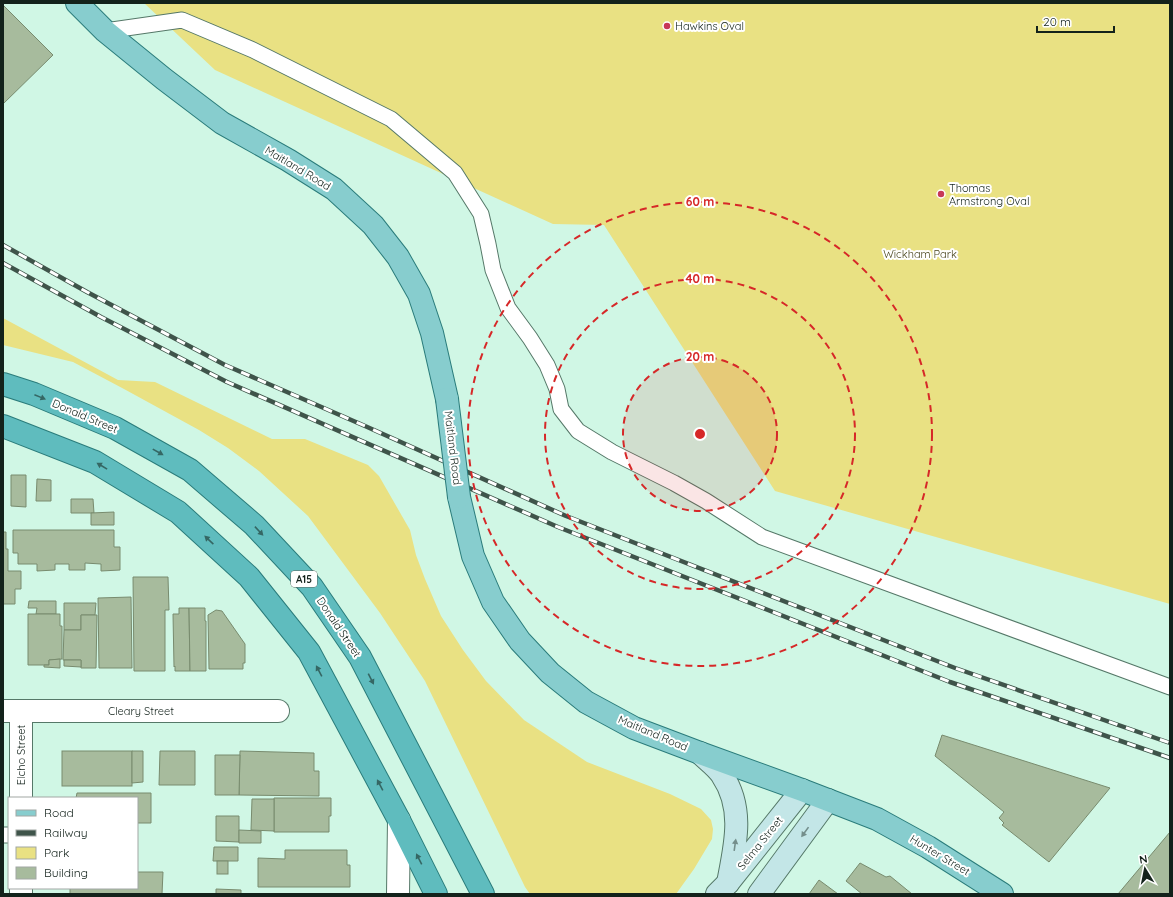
<svg xmlns="http://www.w3.org/2000/svg" width="1173" height="897" font-family="Quicksand,sans-serif">
<rect width="100%" height="100%" fill="#d0f7e5"/>
<g fill="#e9e183">
<polygon points="144,3 1170,3 1170,604 775,491 604,225 553,224 215,70"/>
<polygon points="3,318 118,380 155,382 272,439 305,439 368,465 379,476 410,530 416,555 425,579 441,616 463,650 486,681 524,720 587,762 670,794 701,809 711,820 713,829 712,839 694,869 676,894 530,894 525,887 425,681 380,613 308,516 259,471 228,448 199,430 124,389 73,362 3,345"/>
</g>
<g fill="#a7bb9d" stroke="#788b6e">
<polygon points="3,5 53,55 3,104"/>
<polygon points="11,475 26,475 26,507 11,506"/>
<polygon points="37,479 51,480 51,501 36,501"/>
<polygon points="71,499 93,499 94,513 71,513"/>
<polygon points="114,512 114,525 91,525 91,513"/>
<polygon points="13,530 114,530 114,547 120,547 120,570 101,571 101,564 85,563 85,570 69,570 69,564 55,564 55,570 37,571 37,564 18,564 18,553 13,553"/>
<polygon points="3,532 6,532 6,549 8,549 8,571 21,571 21,589 15,589 15,604 3,604"/>
<polygon points="133,577 168,577 169,610 165,610 165,671 134,671"/>
<polygon points="131,597 132,668 99,668 98,598"/>
<polygon points="29,601 56,601 56,614 36,614 37,608 28,608"/>
<polygon points="64,603 96,603 95,615 81,615 81,630 64,630"/>
<polygon points="179,608 189,608 190,671 175,671 175,666 174,667 173,614 179,614"/>
<polygon points="189,608 205,608 205,621 206,621 206,671 190,671"/>
<polygon points="216,610 222,611 245,644 245,663 243,663 243,669 209,669 208,615"/>
<polygon points="28,614 60,614 60,626 62,626 62,659 49,660 49,665 28,665"/>
<polygon points="81,615 97,615 96,668 81,668 81,660 63,660 64,630 81,630"/>
<polygon points="60,659 60,668 44,667 44,665 49,665 49,660"/>
<polygon points="64,660 81,660 81,667 64,666"/>
<polygon points="942,735 1110,788 1049,862 1002,825 1004,823 999,818 1004,812 935,756"/>
<rect x="62" y="751" width="70" height="35"/>
<polygon points="132,751 143,751 143,782 132,783"/>
<polygon points="160,751 195,751 195,785 159,785"/>
<polygon points="240,751 314,753 314,771 319,771 319,796 239,795"/>
<polygon points="215,755 240,755 239,795 215,795"/>
<polygon points="77,793 151,793 151,823 137,823 137,798 76,798"/>
<polygon points="274,798 331,798 331,816 329,816 329,832 274,832"/>
<polygon points="252,799 274,799 274,831 251,830"/>
<polygon points="216,816 239,816 239,842 216,841"/>
<polygon points="239,830 261,831 261,843 239,843"/>
<polygon points="1170,832 1170,894 1118,894"/>
<polygon points="214,847 238,847 238,861 213,861"/>
<polygon points="285,850 347,850 347,865 350,865 350,887 258,887 258,858 285,859"/>
<rect x="217" y="861" width="11" height="13"/>
<polygon points="860,863 886,877 890,876 912,894 862,894 846,881"/>
<polygon points="137,872 163,872 162,894 70,894 70,888 137,888"/>
<polygon points="819,880 838,894 809,894"/>
<polygon points="216,889 241,890 241,894 216,894"/>
</g>
<g fill="none" stroke-linecap="round" stroke-linejoin="round">
<defs>
<g id="service">
<polyline points="105,31 182,20 253,50 391,119 455,173 481,214 488,244 493,270 508,308 530,338 547,365 557,389 561,409 578,431 612,452 674,483 706,501 762,537 1170,687"/>
<polyline points="3,835 9,835"/>
</g>
<g id="minor">
<polyline points="3,711 278,711"/>
<polyline points="21,798 21,711"/>
<polyline points="21,894 21,888"/>
<polyline points="398,894 399,820"/>
</g>
<g id="secondary">
<path d="M 700,753 C 707,760 717,767 722,775 C 745,809 735,846 728,883"/>
<polyline points="717,894 728,883 802,790"/>
<polyline points="759,894 828,800"/>
</g>
<g id="primary">
<polyline points="77,3 105,31 164,79 222,123 288,160 334,189 373,225 398,257 419,294 432,333 447,399"/>
<polyline points="459,497 473,556 493,602 520,641 550,673 586,702 634,728 700,753 802,790 877,819 928,847 1002,894"/>
</g>
<g id="trunk">
<polyline points="3,384 34,394 115,428 190,470 254,525 312,587 360,657 483,894"/>
<polyline points="3,426 95,462 178,512 249,577 309,652 399,820 436,894"/>
</g>
</defs>
<use href="#service" stroke="#557868" stroke-width="17"/>
<use href="#minor" stroke="#557868" stroke-width="24"/>
<use href="#secondary" stroke="#557868" stroke-width="24"/>
<use href="#primary" stroke="#2a7c7b" stroke-width="24"/>
<use href="#trunk" stroke="#2a7c7b" stroke-width="24"/>
<use href="#service" stroke="#fff" stroke-width="15"/>
<use href="#minor" stroke="#fff" stroke-width="22"/>
<use href="#secondary" stroke="#c3e6e7" stroke-width="22"/>
<use href="#primary" stroke="#87cdce" stroke-width="22"/>
<use href="#trunk" stroke="#5fbcbe" stroke-width="22"/>
<defs>
<g id="rail">
<polyline points="3,245 87,292 225,365 365,426 566,516 955,668 1170,743"/>
<polyline points="3,263 101,317 227,382 558,527 950,682 1170,758"/>
</g>
</defs>
<use href="#rail" stroke="#3f544a" stroke-width="4.5"/>
<use href="#rail" stroke="#fff" stroke-width="3" stroke-dasharray="9" stroke-linecap="butt"/>
<defs>
<polyline id="primary-bridge" points="447,399 459,497"/>
</defs>
<use href="#primary-bridge" stroke="#2a7c7b" stroke-width="24" stroke-linecap="butt"/>
<use href="#primary-bridge" stroke="#87cdce" stroke-width="22"/>
</g>
<defs><path id="oneway-solid" d="M-6-.8H1V-3.2L6.5 0L1 3.2V.8H-6Z"/></defs>
<g fill="#356764">
<use href="#oneway-solid" transform="translate(40 397) rotate(22)"/>
<use href="#oneway-solid" transform="translate(158 452) rotate(29)"/>
<use href="#oneway-solid" transform="translate(102 466) rotate(-149)"/>
<use href="#oneway-solid" transform="translate(259 531) rotate(47)"/>
<use href="#oneway-solid" transform="translate(209 540) rotate(-137)"/>
<use href="#oneway-solid" transform="translate(319 671) rotate(-118)"/>
<use href="#oneway-solid" transform="translate(371 679) rotate(63)"/>
<use href="#oneway-solid" transform="translate(380 785) rotate(-118)"/>
<use href="#oneway-solid" transform="translate(419 859) rotate(-117)"/>
</g>
<g fill="#748e8b">
<use href="#oneway-solid" transform="translate(805 832) rotate(126)"/>
<use href="#oneway-solid" transform="translate(735 845) rotate(-82)"/>
</g>
<circle cx="700" cy="434" r="77" fill="#d62828" fill-opacity=".12"/>
<g fill="none" stroke="#d62828" stroke-width="2" stroke-dasharray="7 5">
<circle cx="700" cy="434" r="77"/>
<circle cx="700" cy="434" r="155"/>
<circle cx="700" cy="434" r="232"/>
</g>
<g fill="#c73758" stroke="#fff" stroke-width="1.5">
<circle cx="667" cy="26" r="4"/>
<circle cx="941" cy="194" r="4"/>
</g>
<g text-anchor="middle" stroke-width="4" stroke-linejoin="round" paint-order="stroke">
<rect fill="#fff" stroke="#5a645f" stroke-width="1" x="291" y="571" width="26" height="16" rx="3"/>
<g font-size="10" font-weight="bold" fill="#13221b">
<text x="304" y="583">A15</text>
</g>
<g font-size="11" fill="#13221b" stroke="#fff" text-anchor="start">
<text x="675" y="30">Hawkins Oval</text>
<text x="949" y="192">Thomas<tspan x="949" dy="13">Armstrong Oval</tspan></text>
</g>
<g font-size="11" fill="#13221b" stroke="#fff">
<text transform="translate(298 168) rotate(31)" y="4">Maitland Road</text>
<text transform="translate(85 416) rotate(23)" y="4">Donald Street</text>
<text transform="translate(453 448) rotate(83)" y="4">Maitland Road</text>
<text transform="translate(339 627) rotate(56)" y="4">Donald Street</text>
<text x="141" y="715">Cleary Street</text>
<text transform="translate(653 733) rotate(23)" y="4">Maitland Road</text>
<text transform="translate(21 755) rotate(-90)" y="4">Elcho Street</text>
<text transform="translate(760 843) rotate(-51)" y="4">Selma Street</text>
<text transform="translate(940 855) rotate(31)" y="4">Hunter Street</text>
</g>
<g font-size="11" fill="#49451c" stroke="#fff">
<text x="920" y="258">Wickham Park</text>
</g>
</g>
<circle cx="700" cy="434" r="6" fill="#d62828" stroke="#fff" stroke-width="2"/>
<g font-size="12" text-anchor="middle" font-weight="bold" fill="#d62828" stroke="#fff" stroke-width="4" stroke-linejoin="round" paint-order="stroke">
<text x="700" y="206">60 m</text>
<text x="700" y="283">40 m</text>
<text x="700" y="361">20 m</text>
</g>
<rect width="1173" height="897" fill="none" stroke="#13221b" stroke-width="8"/>
<rect x="8" y="797" width="130" height="92" fill="#ffffff" stroke="#a1a7a4"/>
<rect x="16" y="810" width="20" height="6" fill="#87cdce" stroke="#a1a7a4"/>
<text x="44" y="817" font-size="12" fill="#13221b">Road</text>
<rect x="16" y="830" width="20" height="6" fill="#3f544a" stroke="#a1a7a4"/>
<text x="44" y="837" font-size="12" fill="#13221b">Railway</text>
<rect x="16" y="847" width="20" height="12" fill="#e9e183" stroke="#a1a7a4"/>
<text x="44" y="857" font-size="12" fill="#13221b">Park</text>
<rect x="16" y="867" width="20" height="12" fill="#a7bb9d" stroke="#a1a7a4"/>
<text x="44" y="877" font-size="12" fill="#13221b">Building</text>
<g transform="translate(1145 869) rotate(350)" stroke="#ffffff" stroke-width="3" paint-order="stroke">
<path d="M0-3L7 15L0 10L-7 15Z" fill="#13221b"/>
<text y="-6" font-size="11" font-weight="bold" text-anchor="middle" fill="#13221b">N</text>
</g>
<path d="M1037 26v6h77v-6" fill="none" stroke="#13221b" stroke-width="2"/>
<text x="1043" y="26" font-size="12" fill="#13221b" stroke="#ffffff" stroke-width="3" paint-order="stroke">20 m</text>
</svg>
